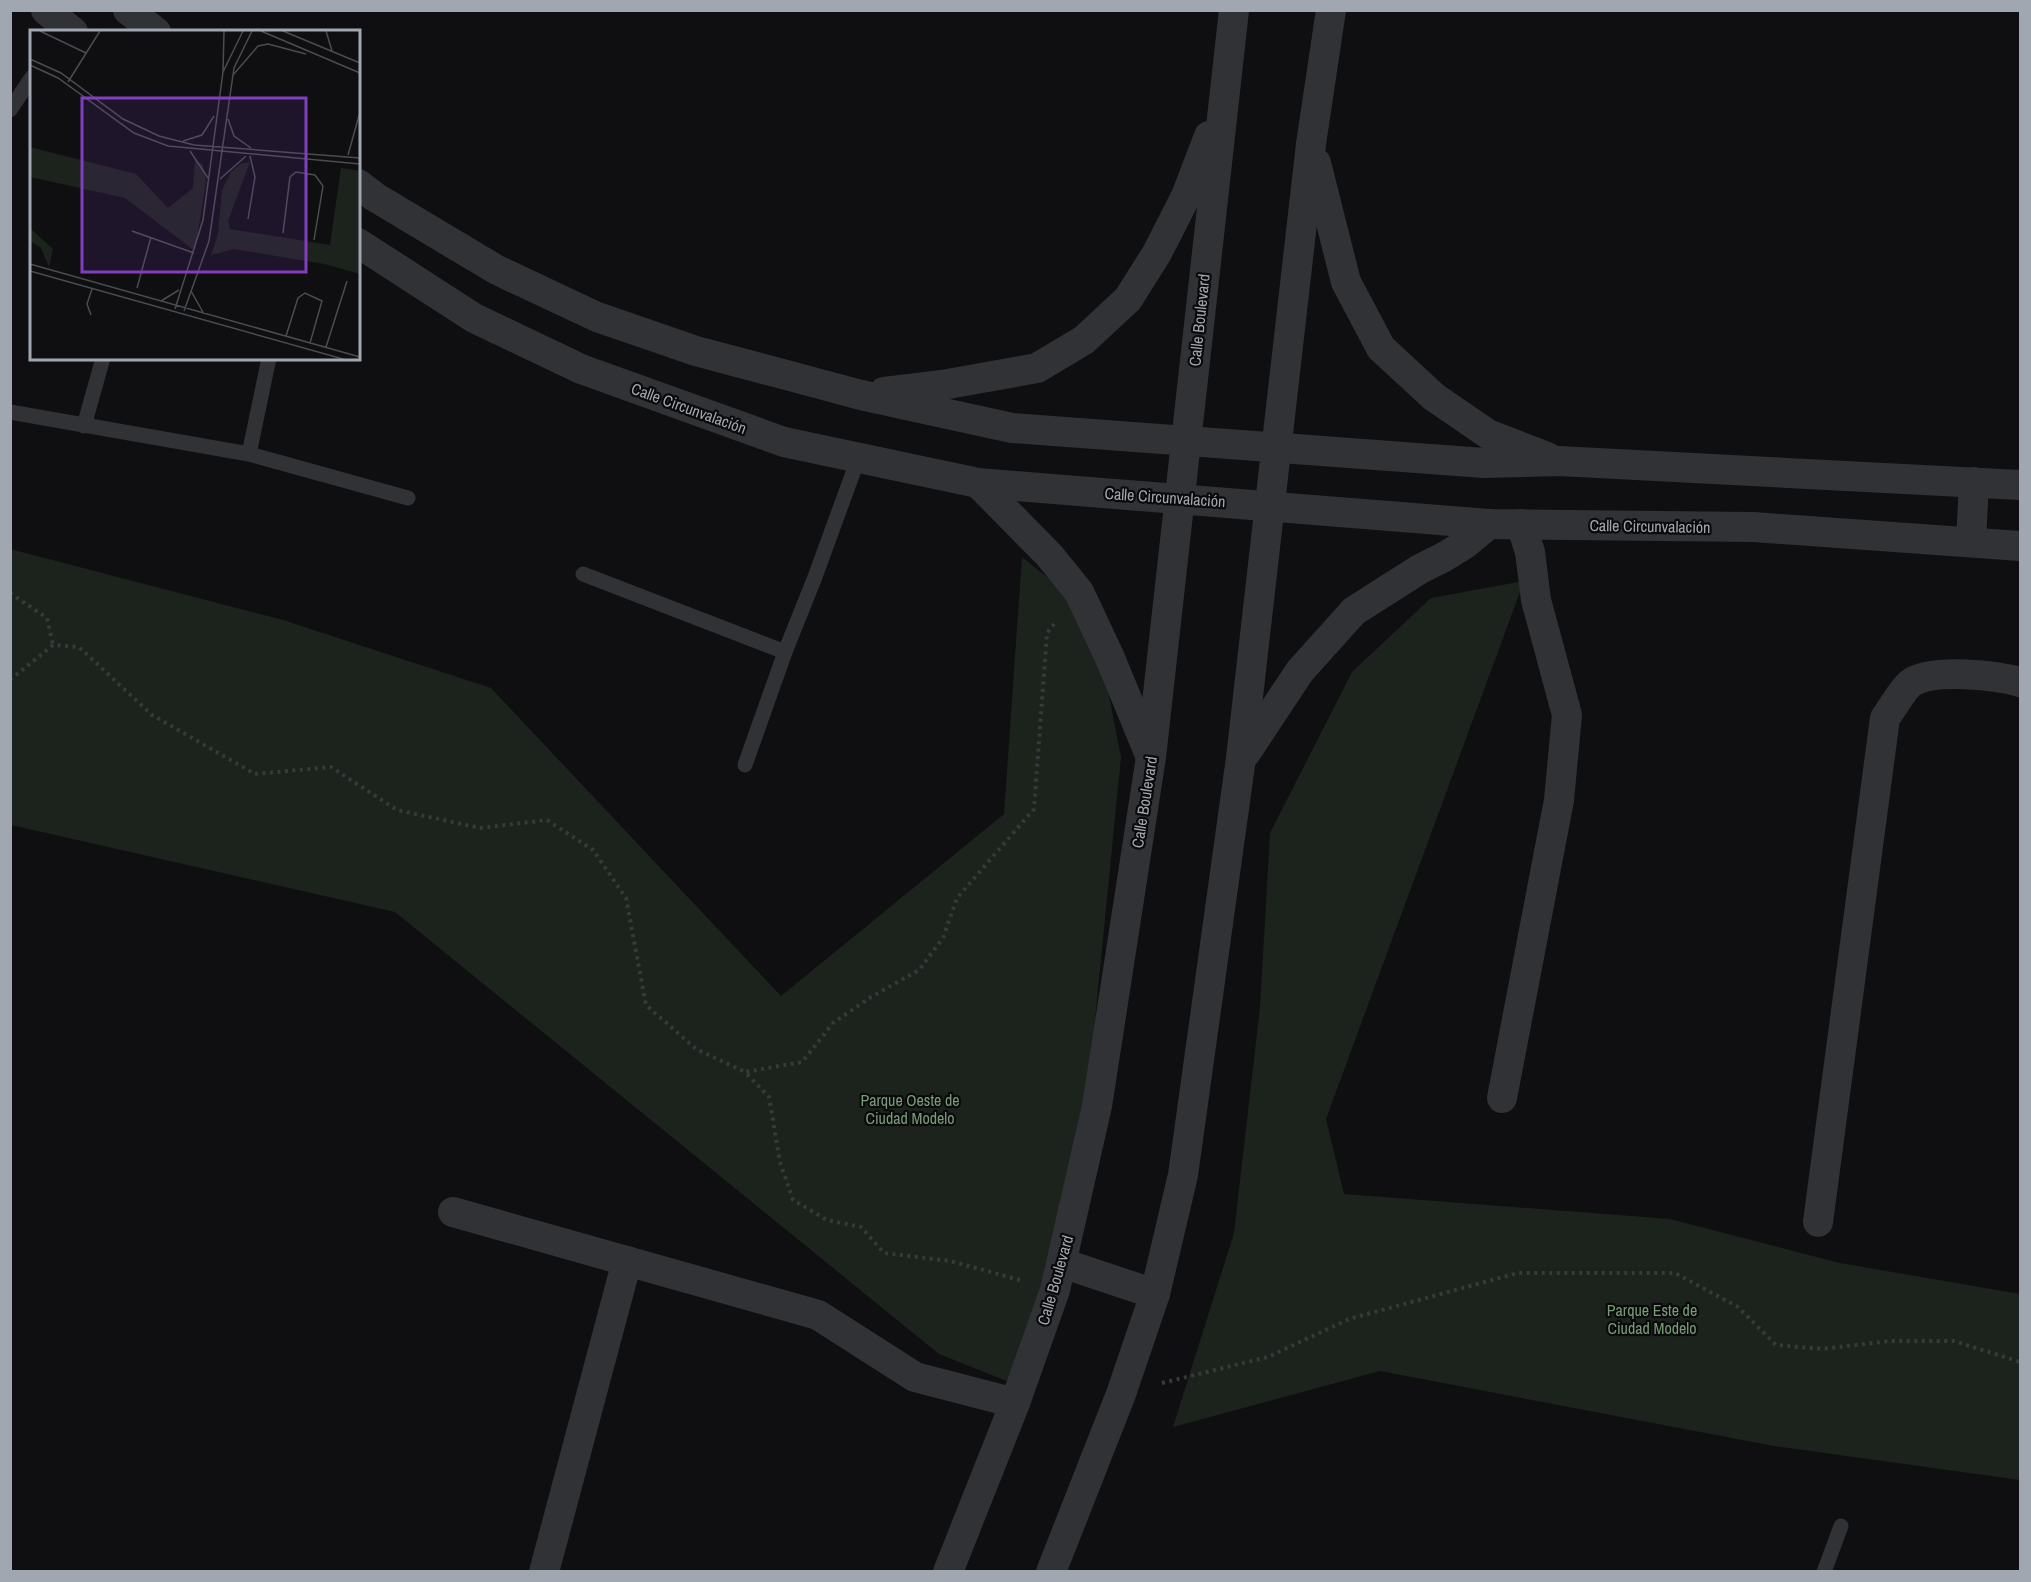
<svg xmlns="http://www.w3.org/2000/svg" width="2031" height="1582" font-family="'Archivo Narrow',sans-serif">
<rect width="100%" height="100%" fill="#0f0f11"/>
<g fill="#1c231c">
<polygon points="10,549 283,620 491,688 781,996 1004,814 1022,557 1093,614 1121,757 1087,1101 1024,1388 939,1354 395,912 11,825"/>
<polygon points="1524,581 1326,1119 1344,1194 1670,1219 1840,1263 2020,1294 2020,1480 1774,1446 1380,1371 1173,1427 1234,1233 1260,1007 1270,833 1352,672 1431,598"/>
</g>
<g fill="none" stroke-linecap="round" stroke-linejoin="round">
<g stroke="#37393c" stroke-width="4" stroke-dasharray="3 4.5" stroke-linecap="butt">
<polyline points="10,593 47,618 53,645"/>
<polyline points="10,680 53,645 79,647 152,715 255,774 331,767 397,810 480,828 547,820 593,850 626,898 646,1005 696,1049 745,1072"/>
<polyline points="1020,1280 950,1261 884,1253 861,1227 827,1220 793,1200 780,1162 769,1097 745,1072 802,1062 833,1023 871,997 919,970 943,938 957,898 1034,809 1047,633 1055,623"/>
<polyline points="1162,1383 1268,1357 1349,1319 1518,1273 1675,1273 1738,1307 1776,1345 1822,1349 1890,1341 1954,1341 2020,1362"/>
</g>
<g stroke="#303235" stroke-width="15">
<polyline points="10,110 32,77"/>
<polyline points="10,412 249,454 408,498"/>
<polyline points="84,426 103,358"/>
<polyline points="249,454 269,358"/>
<polyline points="583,574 785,652 815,577 858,459"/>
<polyline points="745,765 785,652"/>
<polyline points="1824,1572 1841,1526"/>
</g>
<g stroke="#303235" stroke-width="30">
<polyline points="46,10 73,32"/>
<polyline points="128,10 156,32"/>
<polyline points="1316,163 1346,282 1381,348 1434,397 1488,434 1547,457"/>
<polyline points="358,184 375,197 497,270 597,317 696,351 861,395 1012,428 1484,463 1559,461 2020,485"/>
<polyline points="358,243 474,318 581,369 784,442 978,483 1489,524 1753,527 2020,546"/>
<polyline points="884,392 942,385 1037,368 1084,340 1128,299 1157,253 1186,196 1209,136"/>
<polyline points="978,483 1049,555 1079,592 1110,658 1150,755"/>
<polyline points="1971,542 1974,482"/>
<polyline points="1245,754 1300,671 1354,611 1420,569 1444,557 1465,544 1489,524"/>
<polyline points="1502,1098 1559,800 1567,715 1536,600 1530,552 1521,524"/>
<polyline points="453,1212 818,1315 915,1377 1015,1403"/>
<path d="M 1818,1222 L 1885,718 C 1892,709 1905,685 1914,681 C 1937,669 1995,675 2020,682"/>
<polyline points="1062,1263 1155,1294"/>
<polyline points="544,1572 627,1261"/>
<polyline points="948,1572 1015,1403 1055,1290 1097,1106 1151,757 1234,10"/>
<polyline points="1051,1572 1121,1394 1155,1294 1183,1175 1241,758 1311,144 1331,10"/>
</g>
</g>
<g text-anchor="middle" stroke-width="4.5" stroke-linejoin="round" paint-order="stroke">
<g font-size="16" fill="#a1a7b1" stroke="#0a0a0b">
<text transform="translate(1199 320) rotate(-84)" y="6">Calle Boulevard</text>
<text transform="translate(689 408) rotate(20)" y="6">Calle Circunvalación</text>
<text transform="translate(1165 497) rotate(4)" y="6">Calle Circunvalación</text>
<text transform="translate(1650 526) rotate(1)" y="6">Calle Circunvalación</text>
<text transform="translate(1144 802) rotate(-81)" y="6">Calle Boulevard</text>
<text transform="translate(1055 1280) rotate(-74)" y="6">Calle Boulevard</text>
</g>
<g font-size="16" fill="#799c78" stroke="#0a0a0b">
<text x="910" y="1106">Parque Oeste de<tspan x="910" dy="18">Ciudad Modelo</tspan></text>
<text x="1652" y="1316">Parque Este de<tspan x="1652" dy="18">Ciudad Modelo</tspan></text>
</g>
</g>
<g transform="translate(30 30)">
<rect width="330" height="330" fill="#0f0f11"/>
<path d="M 0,117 L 106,144 L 138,178 L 163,158 L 165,129 L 173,135 L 176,151 L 165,221 L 95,168 L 0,147 ZM 220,132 L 198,191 L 200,199 L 300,215 L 311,138 L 330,141 L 330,244 L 294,234 L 204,219 L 181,225 L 188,204 L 192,160 L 201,142 L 210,134 ZM 0,198 L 23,219 L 19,237 L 11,218 L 0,211 Z" fill="#1c231c"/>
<path fill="none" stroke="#494c51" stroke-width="1.5" d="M 10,1 L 56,23M 231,1 L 330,43M 253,1 L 330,33M 296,1 L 302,21M 0,29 L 31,43 L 93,89 L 129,106 L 164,115 L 330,128M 0,35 L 28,48 L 104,103 L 138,116 L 330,134M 193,42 L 194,1M 203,45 L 228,16 L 238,14 L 276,24M 38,52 L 70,1M 198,89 L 204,106 L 221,118M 153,111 L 172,105 L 184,86M 160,121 L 178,148M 318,125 L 330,82M 190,149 L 216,126M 218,189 L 225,147 L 220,126M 102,201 L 164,223M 253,203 L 260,147 L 266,142 L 285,145 L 293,156 L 284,210M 0,234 L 330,327M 0,241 L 313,329M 107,258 L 121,207M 161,261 L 174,284M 131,271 L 149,260M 145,279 L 173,190 L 193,42 L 213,1M 154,281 L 179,211 L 204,38 L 222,1M 61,285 L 57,274 L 62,259M 256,306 L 268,268 L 275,263 L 292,271 L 280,313M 296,317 L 317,251"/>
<path fill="#813ebd" fill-opacity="0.15" stroke="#813ebd" stroke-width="3" d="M 52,68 L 276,68 L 276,242 L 52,242 Z"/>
<rect width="330" height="330" fill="none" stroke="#a1a7b1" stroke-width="3"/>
</g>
<rect width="2031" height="1582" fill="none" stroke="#a1a7b1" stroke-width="24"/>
</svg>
